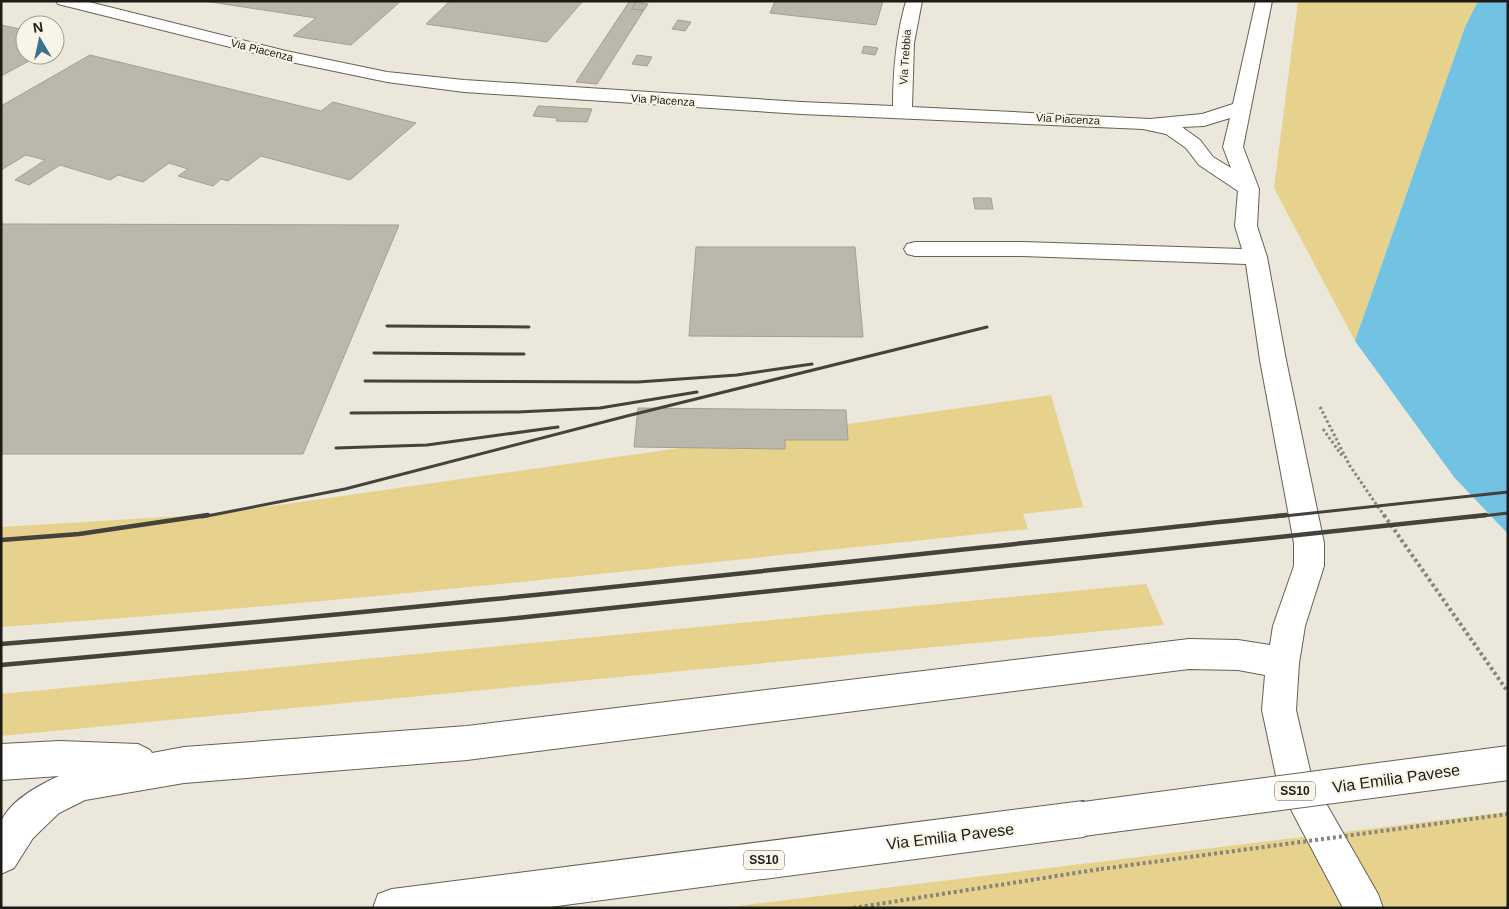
<svg xmlns="http://www.w3.org/2000/svg" width="1509" height="909" font-family="Helvetica,sans-serif">
<rect width="100%" height="100%" fill="#ebe7da"/>
<g fill="#e6d28d">
<polygon points="1298,1 1478,1 1465,27 1355,341 1274,188"/>
<path d="M 1051,395 L 1083,507 L 1023,514 L 1028,529 C 686,565 344,603 1,627 L 1,527 L 216,514 Z"/>
<polygon points="1146,584 1164,625 1,736 1,694"/>
<polygon points="1508,812 1508,908 720,908"/>
</g>
<polygon fill="#71c2e3" points="1478,1 1508,1 1508,534 1454,477 1355,341 1465,27"/>
<g fill="#bbb7ab" stroke="#a39f93">
<polygon points="204,1 401,1 351,45 293,36 316,18"/>
<polygon points="450,1 583,1 547,42 426,24"/>
<polygon points="775,1 883,1 876,25 770,13"/>
<polygon points="629,2 636,2 632,9 644,10 597,84 576,82"/>
<polygon points="636,2 648,4 644,10 632,9"/>
<polygon points="678,20 691,22 685,31 672,29"/>
<polygon points="1,25 25,30 25,55 40,55 1,76"/>
<polygon points="864,46 878,48 875,55 862,53"/>
<polygon points="90,55 321,111 333,102 416,123 350,180 261,156 228,181 221,179 213,186 178,176 188,169 169,163 143,182 118,175 110,180 60,165 29,185 15,180 45,160 26,155 1,170 1,106"/>
<polygon points="637,55 652,57 647,66 632,64"/>
<polygon points="538,106 592,109 587,122 556,121 557,118 533,116"/>
<polygon points="973,198 991,198 993,209 975,209"/>
<polygon points="1,224 399,225 303,454 1,454"/>
<polygon points="696,247 855,247 863,337 689,336"/>
<polygon points="638,408 846,410 848,440 785,440 785,449 634,447"/>
</g>
<g fill="none" stroke-linecap="round" stroke-linejoin="round">
<defs>
<path id="minor" d="M 56,1 L 85,1 L 286,51 L 387,72 L 464,80 L 801,102 L 893,106 C 893,71 896,36 906,1 L 922,1 L 914,43 L 912,107 L 1150,119 L 1202,114 L 1233,104 L 1256,1 L 1272,1 L 1243,147 L 1259,189 L 1257,226 L 1267,257 L 1286,360 L 1282,367 L 1273,369 L 1264,367 L 1260,360 L 1246,264 L 1022,256 L 915,256 L 907,254 L 904,249 L 907,244 L 915,242 L 1022,242 L 1242,249 L 1235,226 L 1238,191 L 1199,165 L 1186,148 L 1166,134 L 1143,129 L 801,114 L 464,92 L 387,82 L 286,61 L 58,4 ZM 1230,118 L 1223,147 L 1231,168 L 1213,157 L 1200,140 L 1182,127 L 1204,126 Z"/>
<g id="major">
<path d="M 1273,351 L 1282,353 L 1286,360 L 1324,543 L 1324,566 L 1305,626 L 1299,663 L 1296,710 L 1312,779 L 1378,894 L 1383,908 L 1343,908 L 1278,785 L 1262,710 L 1265,675 L 1238,670 L 1189,669 L 467,760 L 184,783 L 85,800 L 59,813 L 33,838 L 14,868 L 1,874 C 1,862 0,828 2,820 C 11,800 41,784 59,776 L 1,780 L 1,744 L 60,741 L 138,744 L 150,750 L 152,753 L 184,747 L 467,726 L 1189,639 L 1238,640 L 1270,645 L 1273,626 L 1294,566 L 1294,543 L 1260,360 L 1264,353 Z"/>
<polygon points="1083,801 1096,806 1101,819 1096,832 1083,837 542,908 373,908 378,894 392,889"/>
</g>
</defs>
<use href="#minor" stroke="#646155" stroke-width="2"/>
<use href="#major" stroke="#646155" stroke-width="2"/>
<g stroke="#87847b" stroke-width="3" stroke-dasharray="2.5 2.5" stroke-linecap="butt">
<polyline points="1320,407 1350,466 1385,517"/>
<polyline points="1323,429 1343,457"/>
</g>
<g stroke="#87847b" stroke-width="4" stroke-dasharray="3 3" stroke-linecap="butt">
<polyline points="1384,515 1508,692"/>
<polyline points="853,908 1101,869"/>
</g>
<use href="#minor" fill="#fff" fill-rule="evenodd"/>
<use href="#major" fill="#fff" fill-rule="evenodd"/>
<g stroke="#43423b" stroke-width="3">
<polyline points="387,326 529,327"/>
<polyline points="374,353 524,354"/>
<polyline points="365,381 638,382 737,375 812,364"/>
<polyline points="351,413 518,412 600,408 697,392"/>
<polyline points="336,448 427,445 558,427"/>
<polyline points="202,517 345,489 627,416 987,327"/>
<polyline points="1275,517 1508,492"/>
<polyline points="1474,517 1508,513"/>
</g>
<g stroke="#43423b" stroke-width="4.5">
<polyline points="1,540 79,534 208,515"/>
<path d="M 1,644 C 430,610 858,560 1286,515"/>
<polyline points="1,665 517,618 1486,515"/>
</g>
<defs>
<polyline id="major-bridge" points="1083,819 1508,763"/>
</defs>
<use href="#major-bridge" stroke="#646155" stroke-width="36" stroke-linecap="butt"/>
<polyline stroke="#87847b" stroke-width="4" stroke-dasharray="3 3" stroke-linecap="butt" points="1101,869 1508,814"/>
<use href="#major-bridge" stroke="#fff" stroke-width="34"/>
</g>
<g text-anchor="middle" stroke-width="4.5" stroke-linejoin="round" paint-order="stroke">
<g font-size="11" fill="#1c1b16" stroke="#f8f4e7">
<text transform="translate(262 50) rotate(14)" y="4">Via Piacenza</text>
<text transform="translate(905 57) rotate(-86)" y="4">Via Trebbia</text>
<text transform="translate(663 100) rotate(4)" y="4">Via Piacenza</text>
<text transform="translate(1068 119) rotate(3)" y="4">Via Piacenza</text>
</g>
<g fill="#f8f4e7" stroke="#5e5c55" stroke-width="1">
<rect x="1275" y="781.5" width="40" height="19" rx="4"/>
<rect x="744" y="850.5" width="40" height="19" rx="4"/>
</g>
<g font-size="12" font-weight="bold" fill="#1c1b16">
<text x="1295" y="795">SS10</text>
<text x="764" y="864">SS10</text>
</g>
<g font-size="16" fill="#1c1b16" stroke="#f8f4e7">
<text transform="translate(1396 778) rotate(-8)" y="6">Via Emilia Pavese</text>
<text transform="translate(950 836) rotate(-7)" y="6">Via Emilia Pavese</text>
</g>
</g>
<rect width="1509" height="909" fill="none" stroke="#1c1b16" stroke-width="5"/>
<g transform="translate(40 40) rotate(351)"><circle r="24" fill="#f8f4e7" stroke="#a09d93"/>
<path d="M0-4L9 19L0 12L-9 19Z" fill="#38738b"/>
<text y="-8" font-size="14" font-weight="bold" text-anchor="middle" fill="#1c1b16">N</text>
</g>
</svg>
